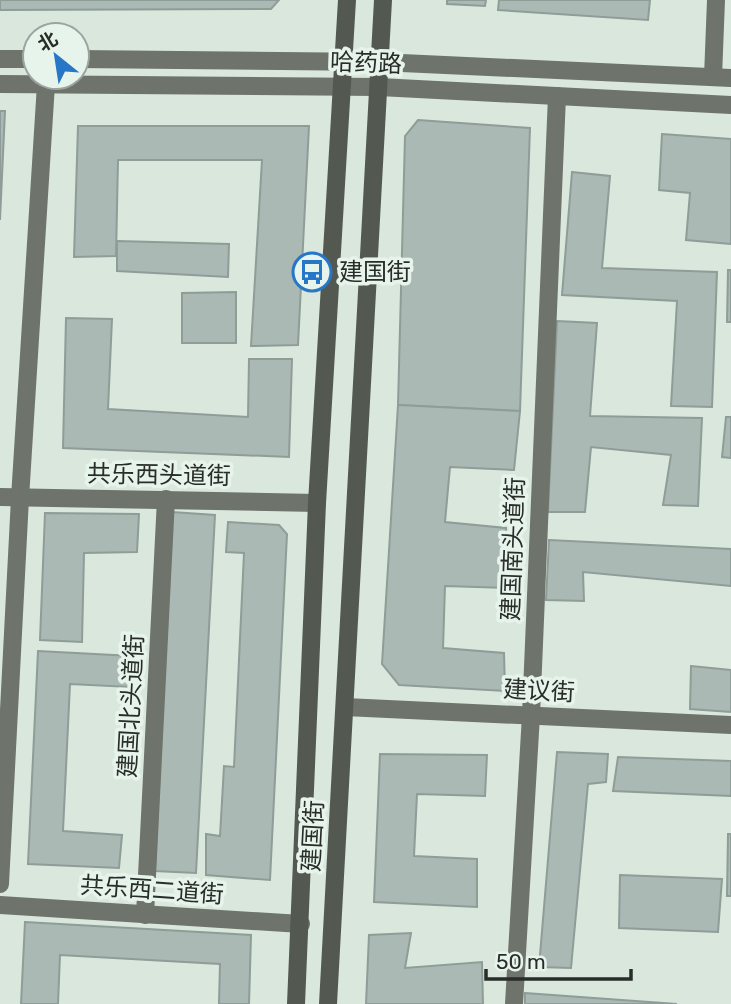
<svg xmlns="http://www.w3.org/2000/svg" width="731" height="1004" font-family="Rubik,'Noto Sans SC',sans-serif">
<rect width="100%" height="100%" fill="#dae7dd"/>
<g fill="#aab9b4" stroke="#8e9d98" stroke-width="2">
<polygon points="0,0 279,0 271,9 0,10"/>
<polygon points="447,0 486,0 485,6 447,4"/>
<polygon points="499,0 650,0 648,20 498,10"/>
<polygon points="0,111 5,111 0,220"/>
<polygon points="418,120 530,128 520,411 398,405 405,136"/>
<polygon points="78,126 309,126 298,345 251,346 262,160 118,160 116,256 74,257"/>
<polygon points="662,134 731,139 731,244 686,240 690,193 659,190"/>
<polygon points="572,172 610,176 602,268 717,272 712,407 671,406 677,301 562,295"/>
<polygon points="117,241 229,244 228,277 117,271"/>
<polygon points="728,270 731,270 731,322 727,322"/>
<polygon points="236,292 236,343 182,343 182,293"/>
<polygon points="66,318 112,319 108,409 248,417 249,359 292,359 289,457 63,448"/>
<polygon points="557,321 597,323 590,416 702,418 698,506 663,505 671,455 591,447 585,512 548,512"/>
<polygon points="398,405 520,411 514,470 450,467 445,522 506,528 507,588 445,586 443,648 504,653 505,691 399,685 382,664"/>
<polygon points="726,417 731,417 731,458 722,457"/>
<polygon points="172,512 215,515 196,873 155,871"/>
<polygon points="45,513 139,514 137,552 84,553 82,642 40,640"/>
<polygon points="228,522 279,525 287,534 270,880 206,875 206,834 220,836 224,766 234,767 244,553 226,552"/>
<polygon points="549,540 731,549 731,586 583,572 584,601 546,600"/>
<polygon points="38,651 132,656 130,687 70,684 63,831 122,835 119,868 28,864"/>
<polygon points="691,666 731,670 731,712 690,709"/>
<polygon points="557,752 608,754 606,782 588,784 571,968 539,967"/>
<polygon points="380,754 487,755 485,796 417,794 414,856 477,859 477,907 374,902"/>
<polygon points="618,757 731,761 731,796 613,791"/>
<polygon points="728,834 731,834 731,896 727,896"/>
<polygon points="620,875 722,879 718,932 619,928"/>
<polygon points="25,922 251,935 249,1004 219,1004 220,964 60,955 58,1004 21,1004"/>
<polygon points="411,933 405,968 482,962 483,1004 366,1004 369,935"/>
<polygon points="525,993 677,1004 525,1004"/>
</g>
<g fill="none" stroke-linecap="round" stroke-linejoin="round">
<g stroke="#6e736b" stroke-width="18">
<polyline points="0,59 35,59"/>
<polyline points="77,59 380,62 731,78"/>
<polyline points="713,77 716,0"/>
<polyline points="0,84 379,87 731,105"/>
<polyline points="0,497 317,503"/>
<polyline points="345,707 731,725"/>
<polyline points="0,884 20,498 46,84"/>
<polyline points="0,905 301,924"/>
<polyline points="145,915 166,499"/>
<polyline points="514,1004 531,715 557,96"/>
</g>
<g stroke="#535950" stroke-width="18">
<polyline points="296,1004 317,503 347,0"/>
<polyline points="328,1004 383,0"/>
</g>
</g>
<defs>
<symbol id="bus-ring" viewBox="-11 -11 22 22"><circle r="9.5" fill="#e7f4eb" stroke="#2777c6" stroke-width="1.5"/><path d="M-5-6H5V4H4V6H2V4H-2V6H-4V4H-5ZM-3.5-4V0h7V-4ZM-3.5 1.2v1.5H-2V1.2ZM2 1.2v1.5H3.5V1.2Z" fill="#2777c6"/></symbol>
</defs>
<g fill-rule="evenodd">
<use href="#bus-ring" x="290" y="250" width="44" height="44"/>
</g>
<g text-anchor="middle" stroke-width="7" stroke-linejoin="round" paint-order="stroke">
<g font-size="24" fill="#292d2a" stroke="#e7f4eb">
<text transform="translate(366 63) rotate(2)" y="8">哈药路</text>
<text transform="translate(159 475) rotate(1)" y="8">共乐西头道街</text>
<text transform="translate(513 549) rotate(-88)" y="8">建国南头道街</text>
<text transform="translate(539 691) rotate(3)" y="8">建议街</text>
<text transform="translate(131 706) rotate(-87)" y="8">建国北头道街</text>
<text transform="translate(313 836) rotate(-87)" y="8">建国街</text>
<text transform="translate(152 890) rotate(4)" y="8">共乐西二道街</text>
</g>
<g font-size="24" fill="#292d2a" stroke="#e7f4eb" text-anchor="start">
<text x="339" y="280">建国街</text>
</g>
</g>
<g transform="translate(56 56) rotate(330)"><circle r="33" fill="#e7f4eb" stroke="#9ba49e" stroke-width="2"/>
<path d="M0-5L12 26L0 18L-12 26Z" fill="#2777c6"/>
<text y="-10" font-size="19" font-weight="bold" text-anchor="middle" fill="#292d2a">北</text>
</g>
<path d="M486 969v10h145v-10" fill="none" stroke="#292d2a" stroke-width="3.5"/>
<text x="496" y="969" font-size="21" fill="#292d2a" stroke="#e7f4eb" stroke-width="5" paint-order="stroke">50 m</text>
</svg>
